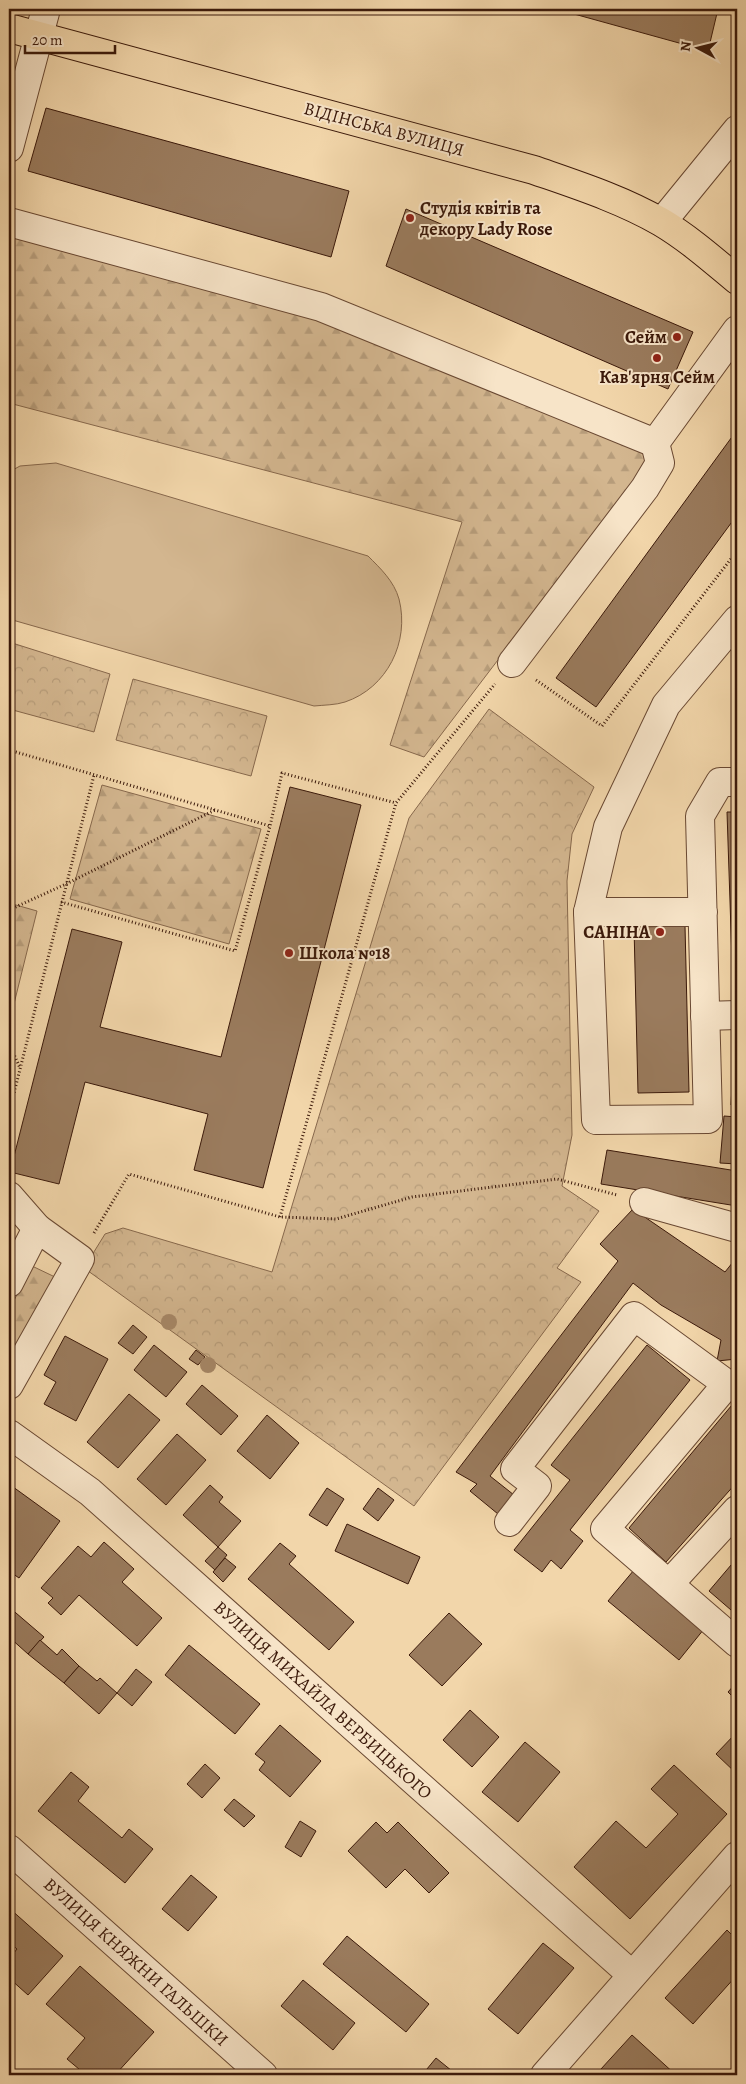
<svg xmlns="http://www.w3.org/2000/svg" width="746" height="2084" font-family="Alegreya,serif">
<defs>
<pattern id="forest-firs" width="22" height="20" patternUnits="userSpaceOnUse" patternTransform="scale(1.25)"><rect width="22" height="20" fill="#d3b68f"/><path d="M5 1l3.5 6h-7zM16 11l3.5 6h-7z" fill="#b69c7a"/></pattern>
<pattern id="park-crowns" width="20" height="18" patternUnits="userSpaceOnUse" patternTransform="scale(1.25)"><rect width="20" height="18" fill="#d3b68f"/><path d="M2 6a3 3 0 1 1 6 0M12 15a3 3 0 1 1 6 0" fill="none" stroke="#b69c7a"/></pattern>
</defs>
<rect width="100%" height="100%" fill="#f2d6aa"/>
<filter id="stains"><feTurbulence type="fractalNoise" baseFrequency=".004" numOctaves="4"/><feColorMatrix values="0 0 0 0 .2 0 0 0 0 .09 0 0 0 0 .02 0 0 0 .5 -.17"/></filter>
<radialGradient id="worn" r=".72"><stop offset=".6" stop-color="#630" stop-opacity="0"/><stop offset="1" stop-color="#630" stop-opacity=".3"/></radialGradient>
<path fill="#d3b68f" stroke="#87684c" d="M 56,463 L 368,556 C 380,568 394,581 399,599 C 410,642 387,688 345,702 C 336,705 324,705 314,706 L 9,619 L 9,472 L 20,466 Z"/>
<g fill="url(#forest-firs)" stroke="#87684c">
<polygon points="9,229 319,314 646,447 649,459 635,480 424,757 390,745 462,522 9,403"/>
<polygon points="102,785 261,829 229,944 70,899"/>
<polygon points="9,903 37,911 9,1024"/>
<polygon points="32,1266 55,1277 9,1366 9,1310"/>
</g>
<g fill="url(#park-crowns)" stroke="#87684c">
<polygon points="9,642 110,674 94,732 9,709"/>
<polygon points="133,679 267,716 251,776 116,740"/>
<polygon points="489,709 594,787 572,834 567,881 572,1135 562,1186 599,1211 557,1268 581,1282 414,1506 84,1268 105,1234 123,1228 272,1272 409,818"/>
</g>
<g fill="#9a7b5d" stroke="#3b190a">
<polygon points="556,9 718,9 708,51"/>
<polygon points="46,108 349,191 331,257 28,171"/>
<polygon points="406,209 693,332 668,389 386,266"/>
<polygon points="737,430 737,515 596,707 556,678"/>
<polygon points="290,787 361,805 263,1188 194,1170 208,1114 85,1082 59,1184 10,1172 72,929 122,942 100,1027 221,1057"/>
<polygon points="727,812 737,812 737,991 733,991"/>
<polygon points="685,926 689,1092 638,1093 634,927"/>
<polygon points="734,1047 737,1047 737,1105 731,1105"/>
<polygon points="724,1116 737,1117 737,1164 720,1163"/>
<polygon points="607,1150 737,1171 737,1206 601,1184"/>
<polygon points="633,1209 725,1272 737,1257 737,1359 717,1361 721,1340 661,1305 633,1283 490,1476 514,1495 498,1514 470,1491 477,1484 456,1472 618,1261 600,1244"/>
<polygon points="133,1325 147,1337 133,1354 118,1343"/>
<polygon points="65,1336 108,1359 76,1421 44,1404 56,1382 44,1375"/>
<polygon points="154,1345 187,1372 166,1397 134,1370"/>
<polygon points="647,1345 690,1380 570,1530 583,1541 561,1569 551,1560 542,1572 514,1550 570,1480 551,1465"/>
<polygon points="196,1350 205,1357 198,1365 189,1359"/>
<polygon points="202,1385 238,1416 221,1435 186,1404"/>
<polygon points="129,1394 160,1420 118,1468 87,1442"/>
<polygon points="737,1399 737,1482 666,1562 629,1528"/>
<polygon points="267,1415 299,1443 270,1479 237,1451"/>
<polygon points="177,1434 206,1460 166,1505 137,1479"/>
<polygon points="9,1484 60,1521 19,1578 9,1571"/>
<polygon points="210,1485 223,1497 219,1502 241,1521 218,1547 183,1515"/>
<polygon points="327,1488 344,1499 327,1526 309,1515"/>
<polygon points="378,1488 394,1500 378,1521 363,1509"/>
<polygon points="347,1524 420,1557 408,1584 335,1551"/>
<polygon points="104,1542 134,1569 122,1582 162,1618 137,1646 79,1595 61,1615 48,1603 53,1598 41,1588 78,1546 91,1557"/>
<polygon points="280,1543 296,1556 289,1564 354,1622 329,1650 248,1579"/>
<polygon points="218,1547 227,1555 215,1570 205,1561"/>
<polygon points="225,1558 236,1567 223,1582 213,1572"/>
<polygon points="737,1558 737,1602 731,1610 709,1591"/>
<polygon points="634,1570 704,1629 679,1660 608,1601"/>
<polygon points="9,1607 44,1637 28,1654 9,1637"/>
<polygon points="449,1613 482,1644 442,1686 409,1655"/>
<polygon points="40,1640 57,1655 62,1649 79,1666 64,1683 28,1654"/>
<polygon points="189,1645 260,1704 235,1734 165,1675"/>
<polygon points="79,1666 97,1681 100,1678 117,1693 99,1714 64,1683"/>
<polygon points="136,1669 152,1682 132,1706 117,1693"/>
<polygon points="737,1682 737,1701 728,1692"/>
<polygon points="470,1710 499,1737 472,1767 443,1740"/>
<polygon points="280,1725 321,1761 290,1797 259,1770 265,1762 255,1754"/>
<polygon points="737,1732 737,1774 716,1754"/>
<polygon points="525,1742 560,1772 518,1822 482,1792"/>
<polygon points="205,1764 220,1778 202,1798 187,1784"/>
<polygon points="674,1765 727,1814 630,1919 574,1867 616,1821 646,1848 678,1814 651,1789"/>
<polygon points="71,1772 89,1787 78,1801 122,1838 129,1829 153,1849 125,1883 38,1811"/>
<polygon points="234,1799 255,1816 244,1827 224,1810"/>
<polygon points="300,1821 316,1831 301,1857 285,1847"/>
<polygon points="376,1822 387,1833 398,1822 449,1873 429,1893 405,1869 386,1888 348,1851"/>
<polygon points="191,1875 217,1897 188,1931 162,1909"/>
<polygon points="9,1908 63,1956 28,1995 9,1978 9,1959 17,1949 9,1942"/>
<polygon points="727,1930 737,1940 737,1975 693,2024 665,1998"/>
<polygon points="347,1936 429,2004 406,2032 323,1964"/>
<polygon points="543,1943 574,1968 518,2034 488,2009"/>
<polygon points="80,1966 154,2032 115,2075 86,2075 67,2059 85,2038 46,2004"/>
<polygon points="303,1980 355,2023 333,2050 281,2006"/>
<polygon points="632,2035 676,2075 608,2075 601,2069"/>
<polygon points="436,2058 457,2075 422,2075"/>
</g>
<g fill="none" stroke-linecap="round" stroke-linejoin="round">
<defs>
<g id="minor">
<polyline points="9,148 46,9"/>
<polyline points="9,222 321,307 655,443"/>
<polyline points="662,222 737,130"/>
<polyline points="655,443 737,330"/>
<polyline points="512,663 645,488 660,463 655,443"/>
<polyline points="588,912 608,827 666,705 737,620"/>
<polyline points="703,912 588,912 596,1120 708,1119 700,816 720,782 737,782"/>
<polyline points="705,1016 737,1015"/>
<polyline points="9,1196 37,1228"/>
<polyline points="644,1202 737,1228"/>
<polyline points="9,1283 37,1228 80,1259 9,1385"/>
<polyline points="9,1434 90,1492 632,1975"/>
<polyline points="509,1522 537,1486 515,1469 634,1316 727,1384 605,1529 737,1643"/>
<polyline points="669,1584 737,1510"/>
<polyline points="9,1849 263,2075"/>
<polyline points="545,2075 737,1856"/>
</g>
<path id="major" d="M 9,28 L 534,170 C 577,185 621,199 661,222 C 688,238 713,260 737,280"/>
</defs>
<use href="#minor" stroke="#694832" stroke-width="30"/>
<use href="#major" stroke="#3b190a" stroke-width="30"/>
<g stroke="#3b190a" stroke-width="3" stroke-dasharray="1 2.5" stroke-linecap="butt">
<polyline points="536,680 602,726 737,551"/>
<polyline points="9,750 270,826"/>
<polyline points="9,766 13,752"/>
<polyline points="61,902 235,951 270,826 282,773 396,803"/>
<polyline points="9,910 66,884 215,810"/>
<polyline points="9,1043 20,1068"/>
<polyline points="9,1113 94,775"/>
<polyline points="280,1217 396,803 495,684"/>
<polyline points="94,1233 129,1174 280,1217 336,1219 412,1197 557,1179 617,1195"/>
</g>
<use href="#minor" stroke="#f7e4c8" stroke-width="28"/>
<use href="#major" stroke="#f2d6aa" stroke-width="28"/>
</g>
<g fill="#a78868">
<circle cx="169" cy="1322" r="8"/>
<circle cx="208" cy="1365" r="8"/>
</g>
<g fill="#8f2418" stroke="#f7e4c8" stroke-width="2">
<circle cx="410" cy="218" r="5"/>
<circle cx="677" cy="337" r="5"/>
<circle cx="657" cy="358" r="5"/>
<circle cx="660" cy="932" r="5"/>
<circle cx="289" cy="953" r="5"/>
</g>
<g text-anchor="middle" stroke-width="4" stroke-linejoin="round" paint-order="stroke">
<g font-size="18" fill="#3b190a" stroke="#f7e4c8">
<text transform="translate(384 129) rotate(15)" y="6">ВІДІНСЬКА ВУЛИЦЯ</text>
<text transform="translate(323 1700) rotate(42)" y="6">ВУЛИЦЯ МИХАЙЛА ВЕРБИЦЬКОГО</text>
<text transform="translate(136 1962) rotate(42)" y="6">ВУЛИЦЯ КНЯЖНИ ГАЛЬШКИ</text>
</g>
<g font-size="18" font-weight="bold" fill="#3b190a" stroke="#f7e4c8" text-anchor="start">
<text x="420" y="214">Студія квітів та<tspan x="420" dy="21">декору Lady Rose</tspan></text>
<text x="667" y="343" text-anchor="end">Сейм</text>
<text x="657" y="383" text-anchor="middle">Кав'ярня Сейм</text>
<text x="650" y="938" text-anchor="end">САНІНА</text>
<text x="299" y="959">Школа №18</text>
</g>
</g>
<rect width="746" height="2084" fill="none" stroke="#f2d6aa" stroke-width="30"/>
<rect x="10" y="10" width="726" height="2064" fill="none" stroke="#3b190a" stroke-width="2.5"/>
<rect x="15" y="15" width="716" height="2054" fill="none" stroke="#3b190a"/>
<g transform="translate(698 48) rotate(277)" stroke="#f7e4c8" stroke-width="4" paint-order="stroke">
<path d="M0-4L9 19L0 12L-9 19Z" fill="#3b190a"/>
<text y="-8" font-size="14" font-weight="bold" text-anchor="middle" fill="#3b190a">N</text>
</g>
<path d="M25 45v8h90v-8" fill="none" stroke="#3b190a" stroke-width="2.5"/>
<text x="32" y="45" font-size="15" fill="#3b190a" stroke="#f7e4c8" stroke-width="4" paint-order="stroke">20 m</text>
<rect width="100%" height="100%" filter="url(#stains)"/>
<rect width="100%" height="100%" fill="url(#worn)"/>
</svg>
